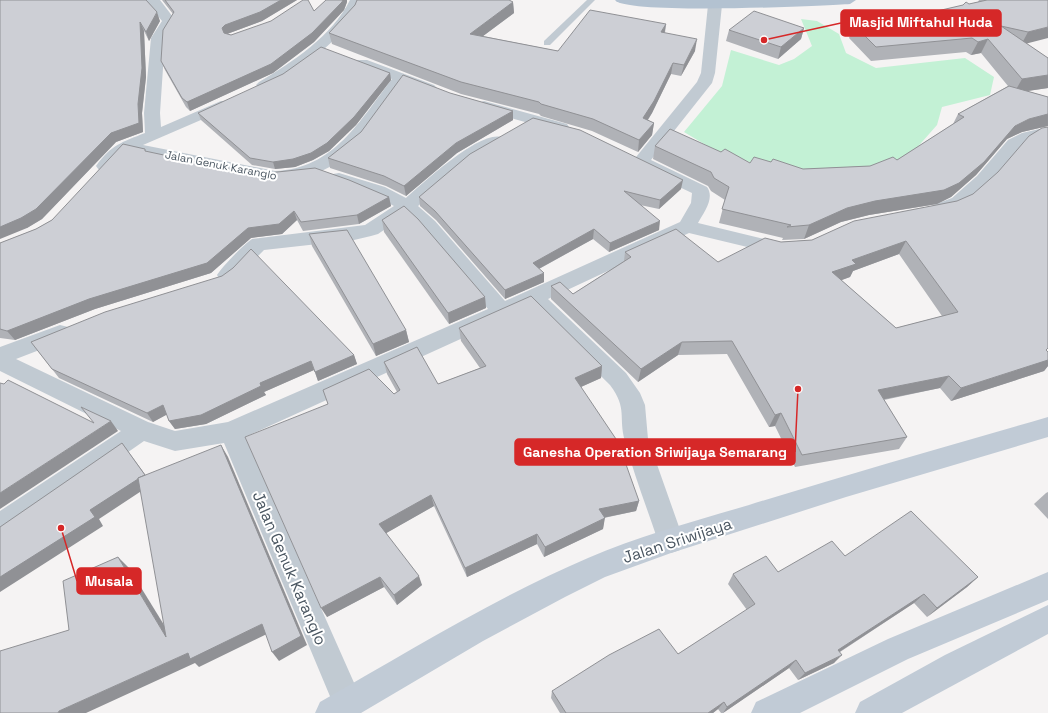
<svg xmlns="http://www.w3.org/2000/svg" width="1048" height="713" font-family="'Space Grotesk',sans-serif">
<rect width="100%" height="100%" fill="#f5f3f3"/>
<polygon fill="#c3f1d5" points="801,19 817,21 839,34 846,53 876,68 965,58 994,77 990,95 942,107 937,125 907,159 846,173 767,168 714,150 684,132 722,86 731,50 779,65 794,59 812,46"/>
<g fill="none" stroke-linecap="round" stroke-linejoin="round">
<polygon fill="#c1cad2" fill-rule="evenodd" points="587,0 595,0 550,45 544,45 544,41"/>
<g fill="#c1cad2" fill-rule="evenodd">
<path d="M 142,0 L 160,0 L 176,21 L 165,38 L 160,113 L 161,127 L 221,101 L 231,101 L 234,104 L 231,107 L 143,145 L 275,171 C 334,169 360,120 392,79 L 357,66 L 355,63 L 357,60 L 367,60 L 434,85 L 437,88 L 434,91 L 429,93 L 404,84 C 368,133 345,179 275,181 L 127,152 C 119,161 112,173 99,170 L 96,166 C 111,145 122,142 145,133 L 144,113 L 151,38 L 162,21 L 150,6 Z"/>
<path d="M 350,0 L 362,0 C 358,9 353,18 347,26 C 334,42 278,93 259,88 L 256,85 L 259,82 C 293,62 332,36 350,0 Z"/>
<path d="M 715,1 L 722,5 L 715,73 L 712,83 L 651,160 L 707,187 C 715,198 704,212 698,223 L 776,242 L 792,243 L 795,248 L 792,253 L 776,254 L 689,233 L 548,299 L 626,373 L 640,393 L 645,405 L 648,439 L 684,541 L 680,550 L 671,553 L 662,550 L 658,541 C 647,508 634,475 625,441 C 618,417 628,409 610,385 L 531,307 L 245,437 L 363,703 L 359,713 L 337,713 L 224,443 L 175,451 L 144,441 L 9,535 L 0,538 L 0,511 L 121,431 L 0,371 L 0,347 L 60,325 L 68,327 L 71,333 L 68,339 L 16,359 L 148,422 L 175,431 L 228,422 L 488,309 L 421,229 L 406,215 L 378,234 L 371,236 L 354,240 L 264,250 L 234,280 L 227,282 L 220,280 L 217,275 C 222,267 244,244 252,239 L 365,225 L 394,206 L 373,195 L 333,182 L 330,178 L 333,174 L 339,173 L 385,187 L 406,198 C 423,183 479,131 501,137 L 503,140 L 501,143 L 470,162 L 418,206 L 435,221 L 505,301 L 680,222 L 691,203 L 692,193 L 635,166 L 632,162 L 697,82 L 701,73 L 708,5 Z"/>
<polygon points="484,101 567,124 569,127 567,130 561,132 478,109 476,106 478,103"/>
<polygon points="1048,127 1048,137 1033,140 1020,148 989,184 964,206 934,217 928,215 925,211 928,207 952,198 977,176 1008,140 1022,133"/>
</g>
<g fill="#c1cbd6" fill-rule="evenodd">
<path d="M 1048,417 L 1048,437 L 846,497 L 671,553 L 605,577 L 565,597 L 483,641 L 361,713 L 315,713 L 320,702 C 408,652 495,598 588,558 C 639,536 695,521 749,505 C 848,474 948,446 1048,417 Z"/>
<polygon points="1048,572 1048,600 908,659 800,713 751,713 756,702 888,639"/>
<polygon points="1048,605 1048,634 902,713 855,713 860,702 945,655"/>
</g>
<path fill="#b3c2d1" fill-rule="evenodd" d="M 615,0 L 856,0 L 850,4 C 822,6 625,15 615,0 Z"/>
</g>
<g fill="#b0b2b7" fill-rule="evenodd">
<polygon points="0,0 160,21 149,41 144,31 146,77 142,113 143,132 116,142 42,219 27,228"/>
<polygon points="162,0 297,0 262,21 227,34 231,35 347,2 344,10 314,42 273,73 190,111 186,107 165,70 161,61 173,14"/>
<polygon points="979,0 1048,0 1027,44 1048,58 1048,88 1027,91 1048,97 1048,126 1022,132 1007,139 976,175 951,197 937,204 869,215 841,222 804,239 782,240 783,238 719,223 725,200 711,191 708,186 653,159 655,146 721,152 750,163 771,162 803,169 870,166 897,160 953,124 958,114 1008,86 981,53 971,55 966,52 871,61 849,38 854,25 894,21 978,2"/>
<polygon points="513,2 514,13 483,36 558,51 666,24 665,33 695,51 681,76 671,74 652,113 648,120 654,123 652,135 638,152 592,131 541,116 539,114 461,94 332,44 329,33"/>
<polygon points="804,28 801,39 778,59 726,41 729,30"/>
<polygon points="390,73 391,80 356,125 329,151 313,160 295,167 275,169 252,165 201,120 198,113"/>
<polygon points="450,93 513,111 513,120 457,153 406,196 386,186 330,168 328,158"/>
<polygon points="145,149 146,152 270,178 268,173 389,197 391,206 359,224 303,231 297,220 282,234 251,238 211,273 95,309 15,340 0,338 0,243 36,229 52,220"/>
<polygon points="681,189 659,209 640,205 659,230 609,252 593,239 539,269 544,282 505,299 436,220 420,206 419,197"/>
<path d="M 957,201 L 1046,350 L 1048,352 L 1048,366 L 1044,371 L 951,401 L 940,388 L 884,400 L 907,437 L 899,449 L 795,467 L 775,426 L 769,427 L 727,354 L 678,355 L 638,382 L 551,299 L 551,286 L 573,294 L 624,261 L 625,252 L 718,262 L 781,242 L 812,240 ZM 899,254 L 942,316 L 896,328 L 841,280 L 850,277 L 853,271 Z"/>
<polygon points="382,220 485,297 486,308 449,324 384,232"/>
<polygon points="309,234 406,330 409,342 376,356 312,246"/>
<polygon points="459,328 602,366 601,378 581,387 639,501 636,511 604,518 603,529 544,557 537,544 467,577 434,506 386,533 422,585 397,605 384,587 327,617 328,404 323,390 394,394 397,392 387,374 384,362 438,384 480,368 461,341"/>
<polygon points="31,342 354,355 357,364 318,381 314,370 264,392 266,395 206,424 175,429 169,421 167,414 153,422 59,378"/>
<polygon points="1048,492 1048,519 1034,504 1046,493"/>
<polygon points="845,556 978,577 967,587 927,617 914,603 840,652 834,663 798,680 789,668 723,713 721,713 718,709 713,713 560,713 551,698 552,691 678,654 747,610 728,584 733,574 778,572"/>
</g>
<g fill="#909195">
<polygon points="281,0 297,0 262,21 227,34 225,37 222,28 225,25"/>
<polygon points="343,0 347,0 347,2 344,10 314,42 273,73 190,111 187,102"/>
<polygon points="513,2 514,13 471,45 470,34"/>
<polygon points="157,12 160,21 149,41 146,32"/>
<polygon points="140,22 144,31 146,77 142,113 143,132 116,142 42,219 27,228 0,239 0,227 138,104"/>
<polygon points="666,24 664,36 661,32"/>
<polygon points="1048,27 1048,38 1021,45 1028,32"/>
<polygon points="804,28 801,39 778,59 781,47"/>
<polygon points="697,39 695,51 681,76 684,65"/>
<polygon points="988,39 981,53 971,55 978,42"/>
<polygon points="673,63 671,74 652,113 641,130 643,118"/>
<polygon points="390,73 391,80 356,125 329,151 313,160 295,167 275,169 273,162"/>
<polygon points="1048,75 1048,88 1014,93 1022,79"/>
<polygon points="513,111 513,120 457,153 406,196 404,186 456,143"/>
<polygon points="1048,114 1048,126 1022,132 1007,139 976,175 951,197 937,204 869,215 841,222 804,239 809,225 847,208 1029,119"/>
<polygon points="654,123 652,135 638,152 639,140"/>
<polygon points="683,180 681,189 659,209 660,200"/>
<polygon points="389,197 391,206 359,224 357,215"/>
<polygon points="294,211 297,220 282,234 251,238 211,273 95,309 15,340 7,331 248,228"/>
<polygon points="660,221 659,230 609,252 610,243"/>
<polygon points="594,229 593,239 533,272 533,263"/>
<polygon points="906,241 899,254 853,271 850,277 826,286 832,272 852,260"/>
<polygon points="544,273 544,282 505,299 505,290"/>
<polygon points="485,297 486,308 449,324 448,313"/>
<polygon points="406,330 409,342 376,356 373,344"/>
<polygon points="682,342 678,355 638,382 641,369"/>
<polygon points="354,355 357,364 318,381 315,372"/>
<polygon points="1048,360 1048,366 1044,371 951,401 961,388"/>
<polygon points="311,361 314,370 264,392 266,395 206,424 175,429 169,421"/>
<polygon points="602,366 601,378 574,390 575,378"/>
<polygon points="949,376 940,388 870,402 878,390"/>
<polygon points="163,405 168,414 153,422 147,413"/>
<polygon points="781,413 775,426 769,427 775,415"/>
<polygon points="111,421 118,431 0,509 0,493"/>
<polygon points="122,443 152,484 99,519 103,526 0,592 0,577 90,510"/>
<polygon points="221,445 228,457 307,645 279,661 272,652"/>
<polygon points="431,495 434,506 383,535 379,524"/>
<polygon points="639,501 636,511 597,519 599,509"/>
<polygon points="605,518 603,529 544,557 545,547"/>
<polygon points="537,534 537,544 467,577 465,568"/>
<polygon points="118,557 129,568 177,646 166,637"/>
<polygon points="419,576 422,585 397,605 394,595"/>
<polygon points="380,577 384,587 327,617 321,608"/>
<polygon points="978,577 967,587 927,617 937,608"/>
<polygon points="924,594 914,603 830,658 838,650"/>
<polygon points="262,624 269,633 199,667 195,663 86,713 58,713 59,711 188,653"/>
<polygon points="842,655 834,663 798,680 805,673"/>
<polygon points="796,660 789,668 723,713 727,707"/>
<polygon points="724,702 718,709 713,713 708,713"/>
</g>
<g fill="#cdcfd5" stroke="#909195" fill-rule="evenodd">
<polygon points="0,0 146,0 157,12 146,32 140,22 142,68 138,104 139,123 111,133 36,209 21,218 0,227"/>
<polygon points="165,0 281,0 260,12 225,25 222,28 224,33 231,35 271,21 303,0 308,0 314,11 326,0 343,0 342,2 312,33 271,64 187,102 182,98 161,61 163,30 174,12"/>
<polygon points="357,0 509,0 513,2 470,34 558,51 590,10 666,24 661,32 697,39 684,65 673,63 654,101 643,118 654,123 639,140 593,119 541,104 539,102 461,82 329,33 355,5"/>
<polygon points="987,0 1048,0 1048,27 1028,32 1001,26 1048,58 1048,75 1022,79 988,39 978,42 972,38 876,47 854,25 894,21 963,5 966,2 969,4"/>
<polygon points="754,11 804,28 781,47 729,30"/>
<polygon points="321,47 390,73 354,117 327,143 311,153 293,159 273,162 250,158 198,113 283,74"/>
<polygon points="403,75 450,93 513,111 456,143 404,186 384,176 328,158 361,132"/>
<polygon points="1009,86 1048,97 1048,114 1029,119 1015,126 984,162 959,183 944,190 875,201 847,208 809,225 787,227 791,225 722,209 729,187 714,178 711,172 655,146 670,129 721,152 725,149 750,163 754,157 771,162 773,159 803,169 870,166 893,157 897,160 964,117 958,114"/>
<polygon points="533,118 580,130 683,180 660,200 624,191 660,221 610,243 594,229 533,263 544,273 505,290 435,211 419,197 470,154"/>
<path d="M 1048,127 L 1048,348 L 1046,350 L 1048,352 L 1048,360 L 961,388 L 949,376 L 878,390 L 907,437 L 802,455 L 781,413 L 775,415 L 732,341 L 682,342 L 641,369 L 551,286 L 560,282 L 573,294 L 631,257 L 625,252 L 676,229 L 718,262 L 765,238 L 781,242 L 812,240 L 854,221 L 957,201 L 973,194 L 998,172 L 1029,136 L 1042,128 ZM 906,241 L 958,312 L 896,328 L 832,272 L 856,264 L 852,260 Z"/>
<polygon points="123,144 145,149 145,151 276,179 268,173 315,168 349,180 389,197 357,215 301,222 294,211 279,224 248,228 207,263 89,299 7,331 0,329 0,243 36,229 52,220"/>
<polygon points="404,206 418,219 485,297 448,313 382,220"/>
<polygon points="347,230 406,330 373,344 309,234"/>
<polygon points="251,249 354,355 315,372 311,361 260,383 261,386 201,415 169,421 163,405 147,413 52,369 31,342 105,312 222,276 233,268"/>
<polygon points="531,296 602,366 575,378 618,442 639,501 599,509 605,518 545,547 537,534 465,568 431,495 379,524 419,576 394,595 380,577 321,608 245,437 328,404 323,390 369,369 394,394 400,390 384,362 417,347 438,384 486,366 459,328"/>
<polygon points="8,380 94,423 81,407 111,421 0,493 0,383 4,384"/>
<polygon points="122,443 145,475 138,478 138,479 90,510 95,517 0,577 0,527"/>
<polygon points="221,445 301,636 272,652 262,624 190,659 188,653 59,711 58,713 0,713 0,651 69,630 63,581 118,557 166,637 138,478"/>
<polygon points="911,511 978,577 937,608 924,594 838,650 842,655 805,673 796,660 727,707 724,702 708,713 566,713 552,691 609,655 659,629 678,654 755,604 733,574 766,556 778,572 832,541 845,556"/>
</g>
<g text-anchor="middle" stroke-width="4" stroke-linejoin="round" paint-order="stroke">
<g font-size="11" fill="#4a5661" stroke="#fff">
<text transform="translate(221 165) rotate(11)" y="4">Jalan Genuk Karanglo</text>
</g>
<g font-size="16" fill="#4a5661" stroke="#fff">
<text transform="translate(677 540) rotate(-18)" y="6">Jalan Sriwijaya</text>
<text transform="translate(290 568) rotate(67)" y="6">Jalan Genuk Karanglo</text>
</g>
</g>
<path fill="none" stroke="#d62828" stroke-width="1.5" d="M764 40L841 23M798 389L795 452M61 528L77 581"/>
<g fill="#d62828" stroke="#fff" stroke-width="1.5">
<circle cx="764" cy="40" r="4"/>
<circle cx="798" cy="389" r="4"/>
<circle cx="61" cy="528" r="4"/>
</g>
<g fill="#d62828" stroke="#d62828" stroke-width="1.5">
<rect x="841" y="10" width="160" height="26" rx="4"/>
<rect x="515" y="439" width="280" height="26" rx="4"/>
<rect x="77" y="568" width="64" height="26" rx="4"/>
</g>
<g font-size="14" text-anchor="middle" font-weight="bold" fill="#fff">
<text x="921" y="27">Masjid Miftahul Huda</text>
<text x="655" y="457">Ganesha Operation Sriwijaya Semarang</text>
<text x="109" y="586">Musala</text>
</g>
</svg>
